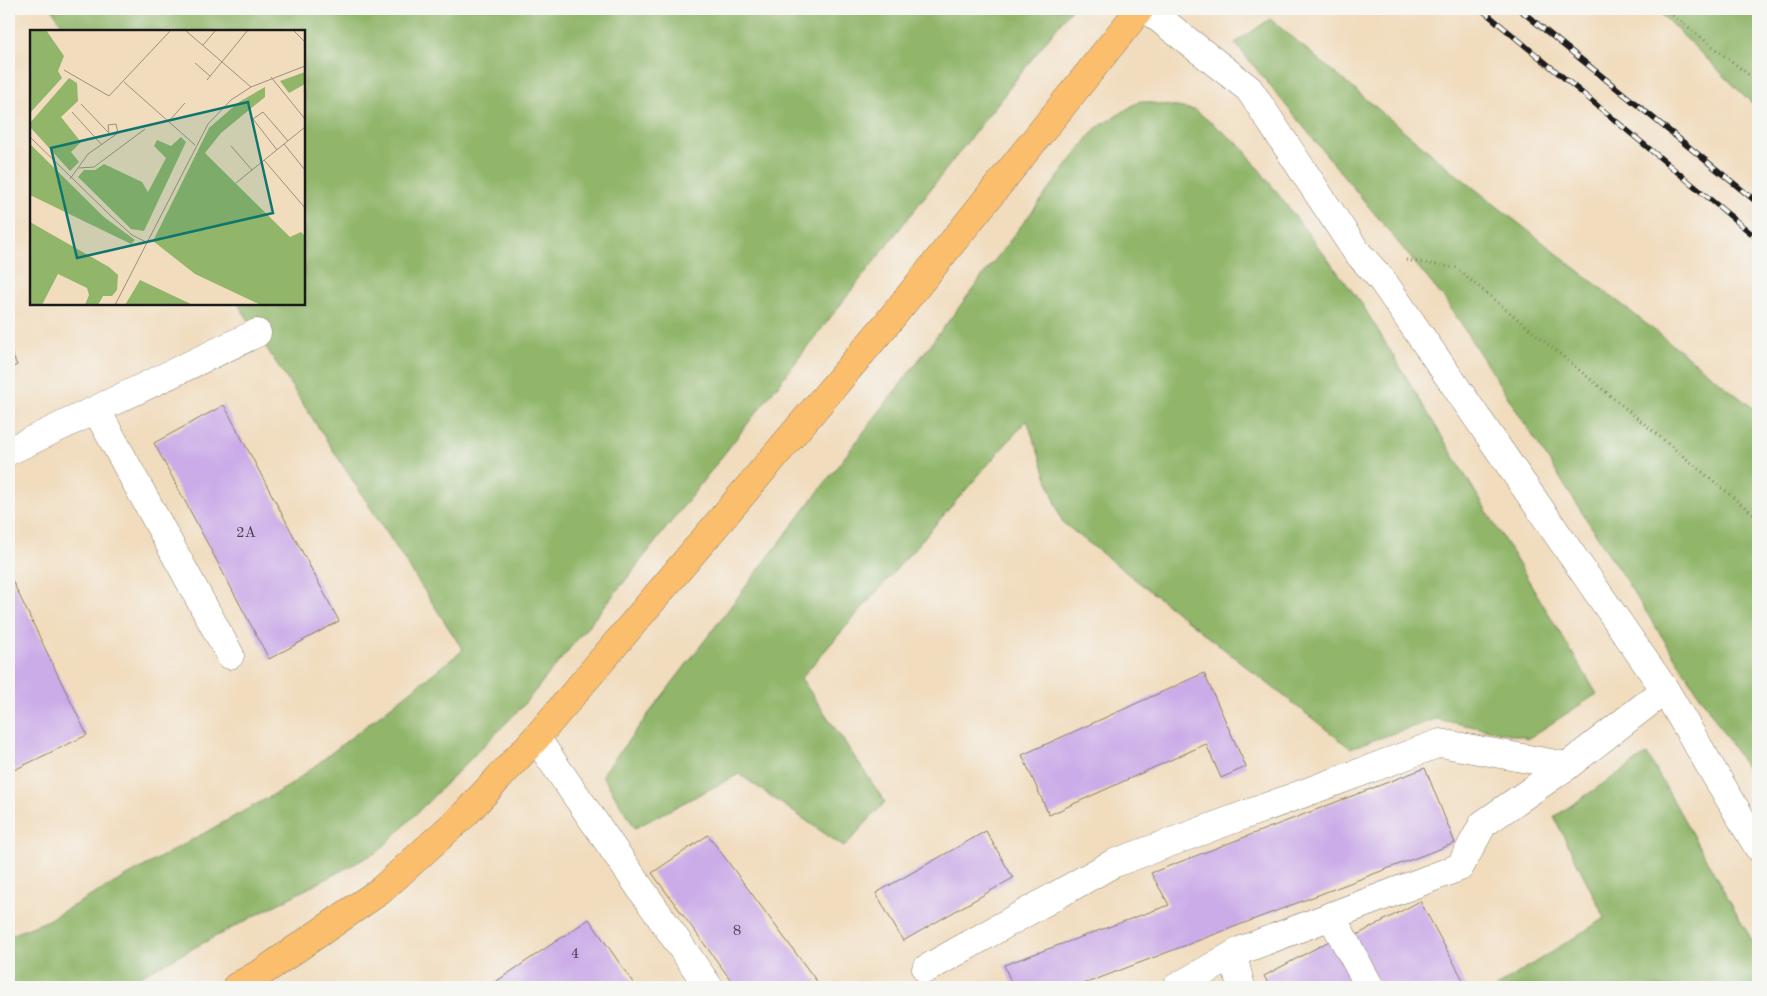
<svg xmlns="http://www.w3.org/2000/svg" width="1767" height="996" font-family="'Old Standard TT',serif">
<rect width="100%" height="100%" fill="#f6f6f2"/>
<filter id="ink" filterUnits="userSpaceOnUse"><feTurbulence type="fractalNoise" baseFrequency=".02" numOctaves="2"/><feDisplacementMap in="SourceGraphic" scale="10" xChannelSelector="R" yChannelSelector="G"/><feConvolveMatrix kernelMatrix="1 2 1 2 8 2 1 2 1" color-interpolation-filters="sRGB"/></filter>
<filter id="wash" filterUnits="userSpaceOnUse"><feTurbulence type="fractalNoise" baseFrequency=".0096" numOctaves="4" result="noise"/><feDisplacementMap in="SourceGraphic" scale="20" xChannelSelector="R" yChannelSelector="G"/><feGaussianBlur stdDeviation="1.12" result="paint"/><feColorMatrix in="noise" values="0 0 0 0 0 0 0 0 0 0 0 0 0 0 0 0 0 1.4 0 .05"/><feComposite in="paint" operator="in"/></filter>
<g filter="url(#wash)">
<rect width="100%" height="100%" fill="#f1dcbd"/>
<g fill="#91b66a" stroke="#566943">
<polygon points="52,9 1071,9 625,581 521,708 379,851 119,987 9,987 9,936 44,922 289,786 463,650 238,304 304,304 304,31 66,31"/>
<polygon points="1656,9 1758,9 1758,109"/>
<polygon points="1270,19 1451,170 1758,412 1758,786 1446,301 1235,43"/>
<polygon points="1140,101 1195,110 1242,147 1362,304 1597,694 1529,738 1436,719 1350,748 1062,522 1027,420 801,678 885,802 844,847 739,774 635,828 602,775 1095,129"/>
<polygon points="1647,754 1758,951 1758,987 1496,987 1605,918 1554,817"/>
</g>
<g id="blocks">
<g fill="#cbabe8">
<polygon points="9,348 17,365 9,369"/>
<polygon points="224,405 339,621 269,659 154,443"/>
<polygon points="9,574 87,735 12,771 9,765"/>
<polygon points="1204,673 1246,767 1221,778 1206,744 1049,815 1022,755"/>
<polygon points="1425,768 1455,843 1076,987 1013,987 1004,965 1169,905 1151,873"/>
<polygon points="986,831 1013,878 903,941 876,893"/>
<polygon points="708,835 821,987 736,987 652,873"/>
<polygon points="1420,901 1467,987 1381,987 1353,937"/>
<polygon points="589,919 636,987 488,987"/>
<polygon points="1333,939 1359,987 1270,987 1264,976"/>
</g>
</g>
</g>
<g filter="url(#ink)">
<use href="#blocks" fill-opacity="0" stroke="#867c6c" stroke-width="1"/>
<g fill="none" stroke-linecap="round" stroke-linejoin="round">
<defs>
<g id="minor">
<polyline points="1147,9 1249,89 1356,251 1382,280 1665,690 1758,847"/>
<polyline points="97,411 230,655"/>
<polyline points="9,451 257,333"/>
<polyline points="536,738 709,987"/>
<polyline points="1331,916 1370,987"/>
<polyline points="1233,956 1241,987"/>
<polyline points="926,969 1112,864 1440,743 1567,766"/>
<polyline points="1177,987 1242,950 1460,867 1483,824 1567,766 1665,690"/>
</g>
<polyline id="major" points="236,987 261,973 380,891 465,814 536,738 889,321 1140,9"/>
</defs>
<use href="#minor" stroke="#867c6c" stroke-width="29"/>
<use href="#major" stroke="#867c6c" stroke-width="29"/>
<g stroke="#867c6c" stroke-width="3" stroke-dasharray="1 4" stroke-linecap="butt">
<polyline points="1665,9 1758,82"/>
<polyline points="1406,260 1456,268 1758,518"/>
</g>
<use href="#minor" stroke="#fff" stroke-width="28"/>
<use href="#major" stroke="#fabe6d" stroke-width="28"/>
<defs>
<g id="rail">
<polyline points="1481,9 1758,239"/>
<polyline points="1519,9 1758,203"/>
</g>
</defs>
<use href="#rail" stroke="#1c1c1c" stroke-width="5.5"/>
<use href="#rail" stroke="#f6f6f2" stroke-width="4" stroke-dasharray="11" stroke-linecap="butt"/>
</g>
</g>
<g text-anchor="middle" stroke-width="5" stroke-linejoin="round" paint-order="stroke">
<g font-size="15" fill="#48404f">
<text x="246" y="537">2А</text>
<text x="737" y="935">8</text>
<text x="575" y="958">4</text>
</g>
</g>
<g transform="translate(30 30)">
<rect width="275" height="275" fill="#f1dcbd"/>
<path d="M 0,0 L 16,0 L 34,26 L 28,41 L 32,48 L 0,83 ZM 275,42 L 275,54 L 259,63 L 250,51 ZM 39,48 L 47,53 L 48,71 L 31,87 L 51,112 L 41,122 L 49,132 L 40,141 L 0,97 L 0,93 ZM 235,57 L 235,67 L 191,103 L 175,123 L 260,207 L 271,202 L 275,206 L 275,275 L 231,275 L 165,244 L 123,211 L 179,98 L 209,72 ZM 151,107 L 156,112 L 114,201 L 101,199 L 48,147 L 54,140 L 65,140 L 74,134 L 112,152 L 118,162 L 136,128 L 124,116 L 127,110 L 141,116 ZM 0,114 L 74,187 L 105,210 L 101,214 L 0,165 ZM 0,192 L 79,237 L 88,245 L 87,260 L 82,266 L 73,266 L 68,275 L 55,275 L 59,265 L 57,258 L 28,244 L 12,275 L 0,275 ZM 110,250 L 163,275 L 95,275 Z" fill="#91b66a"/>
<path fill="none" stroke="#9c8f7d" stroke-width="1" d="M 155,0 L 221,57M 263,0 L 275,12M 173,15 L 186,0M 165,33 L 180,46M 34,40 L 79,66 L 141,0M 241,47 L 275,89M 177,50 L 218,0M 94,52 L 165,115M 51,74 L 78,102M 42,82 L 72,115M 139,91 L 155,73M 0,107 L 82,187 L 102,205 L 116,212M 254,114 L 275,140M 201,116 L 222,140M 247,120 L 223,89 L 233,82 L 258,111M 234,130 L 275,178M 49,138 L 64,137 L 115,99M 40,149 L 58,124 L 88,103 L 86,94 L 78,95 L 79,104M 206,153 L 275,97M 85,275 L 178,94 L 201,70 L 221,57 L 275,36"/>
<path fill="#0f766e" fill-opacity="0.15" stroke="#0f766e" stroke-width="2.5" d="M 218,72 L 243,183 L 47,228 L 21,118 Z"/>
<rect width="275" height="275" fill="none" stroke="#1c1c1c" stroke-width="2.5"/>
</g>
<rect width="1767" height="996" fill="none" stroke="#f6f6f2" stroke-width="30"/>
</svg>
